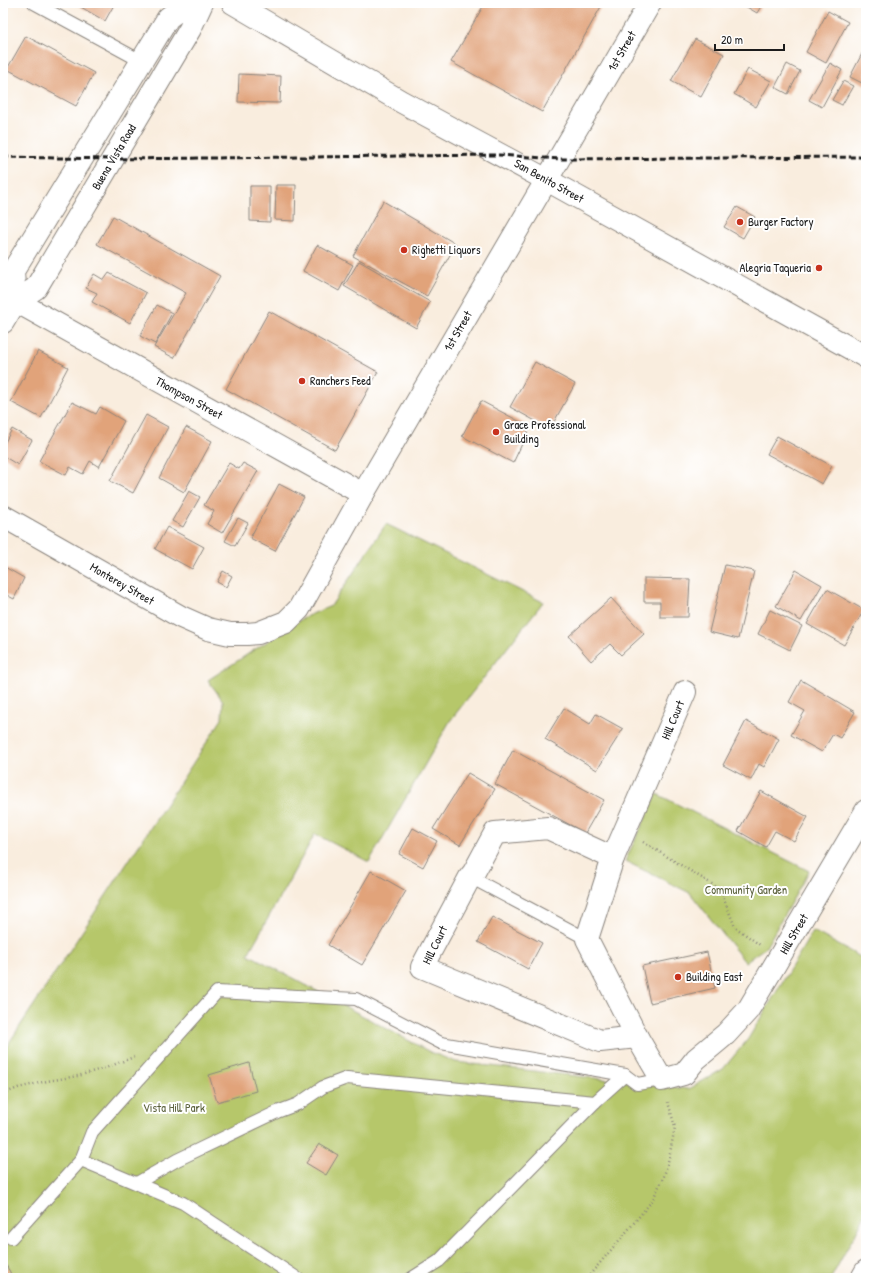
<svg xmlns="http://www.w3.org/2000/svg" width="869" height="1281" font-family="'Patrick Hand',sans-serif">
<rect width="100%" height="100%" fill="#fff"/>
<filter id="ink" filterUnits="userSpaceOnUse"><feTurbulence type="fractalNoise" baseFrequency=".025" numOctaves="2"/><feDisplacementMap in="SourceGraphic" scale="8" xChannelSelector="R" yChannelSelector="G"/><feConvolveMatrix kernelMatrix="1 2 1 2 8 2 1 2 1" color-interpolation-filters="sRGB"/></filter>
<filter id="wash" filterUnits="userSpaceOnUse"><feTurbulence type="fractalNoise" baseFrequency=".012" numOctaves="4" result="noise"/><feDisplacementMap in="SourceGraphic" scale="16" xChannelSelector="R" yChannelSelector="G"/><feGaussianBlur stdDeviation="0.9" result="paint"/><feColorMatrix in="noise" values="0 0 0 0 0 0 0 0 0 0 0 0 0 0 0 0 0 1.4 0 .05"/><feComposite in="paint" operator="in"/></filter>
<g filter="url(#wash)">
<rect width="100%" height="100%" fill="#f9edde"/>
<g fill="#b6c76a" stroke="#697243">
<polygon points="386,524 543,602 450,721 369,862 315,834 248,954 430,1052 456,1062 689,1089 723,1069 748,1039 813,931 866,960 866,1214 831,1278 3,1278 3,1052 222,719 223,701 208,680 305,617 331,606"/>
<polygon points="657,794 809,871 766,947 745,962 690,893 625,861"/>
</g>
<g id="blocks">
<g fill="#e1a37a">
<polygon points="74,3 115,3 105,21"/>
<polygon points="485,3 603,3 542,112 451,62"/>
<polygon points="740,3 763,3 757,13"/>
<polygon points="828,11 848,22 826,63 806,52"/>
<polygon points="26,36 94,73 76,106 7,69"/>
<polygon points="695,39 724,54 701,97 671,81"/>
<polygon points="866,46 866,85 850,77"/>
<polygon points="830,63 842,70 822,107 809,100"/>
<polygon points="787,64 800,71 788,94 775,87"/>
<polygon points="748,69 771,81 756,107 734,94"/>
<polygon points="239,74 281,76 280,103 238,102"/>
<polygon points="843,81 853,86 842,105 832,100"/>
<polygon points="276,185 296,185 295,221 275,220"/>
<polygon points="250,186 270,186 270,222 250,221"/>
<polygon points="383,201 456,244 427,296 353,256"/>
<polygon points="737,207 755,217 743,238 724,227"/>
<polygon points="113,216 220,276 174,358 154,347 186,293 97,244"/>
<polygon points="317,245 353,265 339,291 303,271"/>
<polygon points="359,261 430,302 416,328 344,286"/>
<polygon points="109,273 146,293 130,323 92,302 97,293 86,288 94,274 104,280"/>
<polygon points="157,305 172,313 155,344 140,336"/>
<polygon points="269,311 378,372 335,450 226,389"/>
<polygon points="38,351 68,367 41,418 11,402"/>
<polygon points="535,362 575,384 550,429 510,407"/>
<polygon points="481,401 530,427 513,463 462,436"/>
<polygon points="72,402 96,414 100,407 124,421 99,467 90,461 83,474 70,467 66,475 39,461"/>
<polygon points="146,415 168,427 133,493 110,481"/>
<polygon points="186,427 212,441 184,492 159,478"/>
<polygon points="12,429 32,440 18,465 3,456 3,446"/>
<polygon points="777,436 832,466 822,484 767,454"/>
<polygon points="229,463 239,469 243,463 258,471 222,533 207,524 214,511 204,505"/>
<polygon points="279,484 304,497 275,551 250,538"/>
<polygon points="189,491 200,497 183,527 172,521"/>
<polygon points="238,518 248,523 235,546 225,541"/>
<polygon points="167,527 204,547 192,569 155,549"/>
<polygon points="725,565 754,571 738,639 709,632"/>
<polygon points="3,566 24,578 14,599 3,593"/>
<polygon points="796,570 822,585 801,621 776,606"/>
<polygon points="223,571 232,576 226,587 217,582"/>
<polygon points="644,578 690,579 688,617 660,617 660,602 644,602"/>
<polygon points="827,589 864,610 844,645 807,624"/>
<polygon points="611,598 644,634 621,655 610,644 591,661 569,636"/>
<polygon points="770,610 802,626 790,650 758,634"/>
<polygon points="801,680 855,712 840,738 833,734 822,752 791,735 805,711 789,702"/>
<polygon points="564,708 590,724 596,714 623,729 597,770 545,739"/>
<polygon points="746,721 779,739 764,767 759,764 751,780 723,765"/>
<polygon points="513,750 604,800 585,833 495,784"/>
<polygon points="468,773 495,789 460,845 433,829"/>
<polygon points="761,791 808,817 794,841 775,831 766,847 738,831"/>
<polygon points="413,828 437,841 423,867 399,854"/>
<polygon points="371,871 406,891 362,965 328,945"/>
<polygon points="492,917 542,943 528,969 478,942"/>
<polygon points="707,952 715,988 650,1003 642,966"/>
<polygon points="249,1063 256,1091 217,1102 209,1075"/>
<polygon points="319,1144 338,1155 326,1175 306,1163"/>
<polygon points="3,1260 10,1272 12,1278 3,1278"/>
</g>
</g>
</g>
<g filter="url(#ink)">
<use href="#blocks" fill-opacity="0" stroke="#8a847d" stroke-width="1"/>
<g fill="none" stroke-linecap="round" stroke-linejoin="round">
<defs>
<g id="service">
<polyline points="34,3 141,61"/>
<polyline points="470,877 587,939"/>
<polyline points="137,1183 177,1160 277,1112 298,1104 323,1087 347,1078 595,1102 625,1075 637,1084 662,1080"/>
<polyline points="11,1238 81,1160"/>
<polyline points="297,1278 183,1203 81,1160 92,1132 217,992 356,999 441,1043 625,1075"/>
<polyline points="412,1278 439,1261 595,1102"/>
</g>
<g id="minor">
<polyline points="3,294 363,494"/>
<polyline points="3,516 181,617 208,629 230,634 247,634 258,633 286,622 299,609 363,494 650,3"/>
<polyline points="613,858 587,939 637,1037 662,1080 684,1074 696,1059 726,1034 748,1010 866,811"/>
<polyline points="637,1037 600,1041 422,967 470,877 474,872 495,833 548,828 613,858 685,692"/>
<polyline points="862,1278 866,1271"/>
</g>
<g id="tertiary">
<polyline points="15,302 13,271 168,18 188,3"/>
<polyline points="3,322 15,302 36,288 190,29 202,3"/>
</g>
<polyline id="secondary" points="233,3 402,102 547,180 866,357"/>
</defs>
<use href="#service" stroke="#8a847d" stroke-width="14"/>
<use href="#minor" stroke="#8a847d" stroke-width="24"/>
<use href="#tertiary" stroke="#8a847d" stroke-width="24"/>
<use href="#secondary" stroke="#8a847d" stroke-width="24"/>
<g stroke="#8a847d" stroke-width="2.5" stroke-dasharray="1 3" stroke-linecap="butt">
<polyline points="643,842 720,889 735,927 760,945"/>
<polyline points="3,1094 18,1088 47,1081 78,1076 108,1067 134,1057"/>
<polyline points="587,1278 623,1236 652,1201 664,1176 669,1158 675,1127 668,1102"/>
</g>
<use href="#service" stroke="#fff" stroke-width="12"/>
<use href="#minor" stroke="#fff" stroke-width="22"/>
<use href="#tertiary" stroke="#fff" stroke-width="22"/>
<use href="#secondary" stroke="#fff" stroke-width="22"/>
<polyline stroke="#1c1c1c" stroke-width="3" stroke-dasharray="6 3" stroke-linecap="butt" points="3,157 113,159 499,155 560,159 866,157"/>
</g>
</g>
<g fill="#c8321e" stroke="#fff" stroke-width="1.5">
<circle cx="740" cy="222" r="4"/>
<circle cx="404" cy="250" r="4"/>
<circle cx="819" cy="268" r="4"/>
<circle cx="302" cy="381" r="4"/>
<circle cx="496" cy="432" r="4"/>
<circle cx="678" cy="977" r="4"/>
</g>
<g text-anchor="middle" stroke-width="4" stroke-linejoin="round" paint-order="stroke">
<g font-size="12" fill="#1c1c1c" stroke="#fff">
<text transform="translate(622 51) rotate(-60)" y="4">1st Street</text>
<text transform="translate(114 157) rotate(-59)" y="4">Buena Vista Road</text>
<text transform="translate(549 181) rotate(29)" y="4">San Benito Street</text>
<text transform="translate(458 331) rotate(-60)" y="4">1st Street</text>
<text transform="translate(189 398) rotate(29)" y="4">Thompson Street</text>
<text transform="translate(122 584) rotate(30)" y="4">Monterey Street</text>
<text transform="translate(673 720) rotate(-67)" y="4">Hill Court</text>
<text transform="translate(794 934) rotate(-60)" y="4">Hill Street</text>
<text transform="translate(435 945) rotate(-64)" y="4">Hill Court</text>
</g>
<g font-size="12" fill="#1c1c1c" stroke="#fff" text-anchor="start">
<text x="748" y="226">Burger Factory</text>
<text x="412" y="254">Righetti Liquors</text>
<text x="811" y="272" text-anchor="end">Alegria Taqueria</text>
<text x="310" y="385">Ranchers Feed</text>
<text x="504" y="429">Grace Professional<tspan x="504" dy="14">Building</tspan></text>
<text x="686" y="981">Building East</text>
</g>
<g font-size="12" fill="#5a603b" stroke="#fff">
<text x="746" y="894">Community Garden</text>
<text x="174" y="1112">Vista Hill Park</text>
</g>
</g>
<rect width="869" height="1281" fill="none" stroke="#fff" stroke-width="16"/>
<path d="M715 44v6h69v-6" fill="none" stroke="#1c1c1c" stroke-width="2"/>
<text x="721" y="44" font-size="12" fill="#1c1c1c" stroke="#ffffff" stroke-width="3" paint-order="stroke">20 m</text>
</svg>
